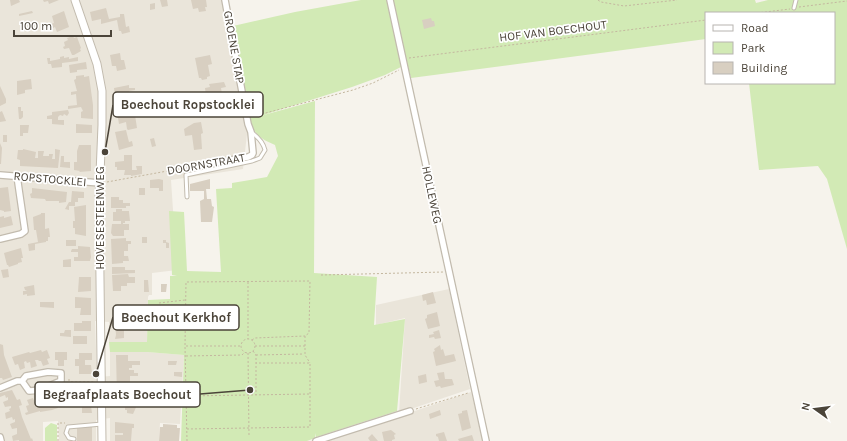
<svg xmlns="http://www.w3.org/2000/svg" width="847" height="441" font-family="Karla,sans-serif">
<rect width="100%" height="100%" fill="#f6f3ec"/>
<g fill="#eae5da">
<polygon points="0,0 226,0 250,108 243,169 171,180 177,270 152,273 152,295 149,295 148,297 147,342 109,342 109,322 95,321 97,377 110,376 110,352 147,352 184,355 180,424 160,423 159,441 110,441 110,418 96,420 96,441 59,441 58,421 43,422 43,441 0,441"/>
<polygon points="449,289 470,389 471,392 478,419 480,431 483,441 323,441 400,417 400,416 471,392 470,389 399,413 405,318 376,325 376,305"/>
</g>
<g fill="#d2eab5">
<path d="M 361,0 L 755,0 L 756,3 L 768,0 L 847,0 L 847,249 L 827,179 L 818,166 L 759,170 L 749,83 L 834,83 L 834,13 L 706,13 L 706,39 L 411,78 L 407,64 L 385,75 L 352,87 L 260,116 L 315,101 L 314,273 L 377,277 L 374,325 L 405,319 L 397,411 L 316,437 L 316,433 L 315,438 L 307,441 L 181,441 L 184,355 L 147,352 L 110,352 L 109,342 L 147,342 L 148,300 L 170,299 L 170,276 L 177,276 L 172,275 L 169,211 L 184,212 L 187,271 L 221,272 L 216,189 L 232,188 L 232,183 L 267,177 L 278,156 L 275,145 C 260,139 254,134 249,119 L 233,26 L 295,12 Z"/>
<polygon points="51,423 57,425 57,441 45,441 45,428"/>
</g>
<g fill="#d8cfc1">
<polygon points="10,0 19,0 20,2 11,6"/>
<polygon points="43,0 59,0 49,4 48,1 44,2"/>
<polygon points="160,0 167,0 168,6 162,7"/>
<polygon points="191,0 206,0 207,7 205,7 206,11 199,12 198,8 193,9"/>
<polygon points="155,3 155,9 150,10 150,4"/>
<polygon points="106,8 109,19 120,17 120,14 124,14 126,27 129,26 130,32 122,34 121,31 119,31 117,20 101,24 101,19 92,21 90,12"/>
<polygon points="32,11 33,13 19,16 19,14"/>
<polygon points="64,11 69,27 57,32 55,27 53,28 51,24 54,23 52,16"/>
<polygon points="431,18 432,21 434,21 435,26 424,29 422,20"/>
<polygon points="73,36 74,38 77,37 81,48 80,49 81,51 74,55 72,55 69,48 64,49 63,47 65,46 64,42 68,40 67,38"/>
<polygon points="120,53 121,60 124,60 126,69 117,71 116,66 112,66 110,55"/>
<polygon points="210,55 212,64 208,65 210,76 207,77 207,79 202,80 201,78 199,78 195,58"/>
<polygon points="64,56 64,58 69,57 69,59 78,57 78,61 62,63 62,67 52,68 51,64 48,64 47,58 50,58 50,61 60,59 60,57"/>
<polygon points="86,62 87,69 77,70 77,72 70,73 69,65"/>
<polygon points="84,75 84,77 89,76 93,105 93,119 81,118 81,112 83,111 81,107 68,109 68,106 77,105 76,94 71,95 71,92 77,91 74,80 76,79 76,76"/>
<polygon points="31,79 32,89 25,90 25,93 17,95 17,81"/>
<polygon points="224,82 226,87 221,88 222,94 225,93 227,101 216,103 214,95 206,96 205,88 210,87 209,84"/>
<polygon points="129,85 129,88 135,88 135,90 129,91 130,95 124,96 125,99 130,98 130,96 134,95 134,97 132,97 133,103 116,106 114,88"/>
<polygon points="0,86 6,99 6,103 0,106"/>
<polygon points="18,107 21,107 21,111 23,111 23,117 21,119 19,119"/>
<polygon points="130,109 131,115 135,115 137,128 128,130 127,129 126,122 119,124 117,112"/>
<polygon points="68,110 69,113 67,116 64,114 63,116 60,115 58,117 58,120 64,120 64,125 52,124 52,119 47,119 47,116 52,115 52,112"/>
<polygon points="2,111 6,121 0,122 0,112"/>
<polygon points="201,122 203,133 201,134 202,149 194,150 192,135 185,136 184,129 194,123"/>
<polygon points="76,124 92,125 92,133 76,133"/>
<polygon points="20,125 29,125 28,133 23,133 23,136 20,136"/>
<polygon points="126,130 129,142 132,141 133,146 119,150 115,132"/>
<rect x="3" y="135" width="4" height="7"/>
<polygon points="154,138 156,146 152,147 150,139"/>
<polygon points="0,143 2,148 1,164 0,164"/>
<polygon points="79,145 91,145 91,171 79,172 80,171 74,170 74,162 77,162 77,151"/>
<polygon points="23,149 36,152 35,158 38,158 38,151 44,151 43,156 49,156 49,154 53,154 52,159 55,159 55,149 60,150 58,168 20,166 20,160 17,159 18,150 23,150"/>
<polygon points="124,155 132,155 132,170 137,170 136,166 142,166 142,174 131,176 131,175 124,175 125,170 117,170 117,167 115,167 115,162 124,161"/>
<polygon points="61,156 64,156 64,162 70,162 70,168 60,167"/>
<polygon points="159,179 163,180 163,191 159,191 159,188 150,188 150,180"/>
<polygon points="210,179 210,189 206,189 207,199 211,199 212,206 214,207 212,222 201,222 200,201 204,199 204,191 190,191 190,184"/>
<polygon points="8,187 11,211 4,212 4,211 0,210 0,188"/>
<polygon points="32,188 67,192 66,202 59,203 59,201 46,201 45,199 31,198 30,194 32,193"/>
<rect x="139" y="188" width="6" height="7"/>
<polygon points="72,191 84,192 84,198 78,198 78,202 75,202 75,206 69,206 69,210 65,209 69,202 71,202"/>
<polygon points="111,197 119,197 119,200 123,200 123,203 130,203 130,206 126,206 126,208 111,208"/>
<polygon points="86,205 86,236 75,234 75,228 73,228 73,221 75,221 74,207"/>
<polygon points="116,209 122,209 122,211 129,211 129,212 130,221 125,221 125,223 123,223 123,224 129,224 129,230 124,230 124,236 113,236 111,233 112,224 121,224 121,221 113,221 113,212 116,212"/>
<polygon points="41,213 45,213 45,229 49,228 50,237 48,237 48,241 46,241 46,242 35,244 35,250 29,251 28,244 38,242 36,230 34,230 33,217 41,214"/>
<polygon points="4,216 4,218 11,216 13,225 0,228 0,217"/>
<rect x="142" y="237" width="5" height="6"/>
<polygon points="126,238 126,241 131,241 131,244 128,244 128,251 124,251 124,256 128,256 129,261 123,261 123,263 112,264 111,239"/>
<rect x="66" y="240" width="10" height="6"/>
<polygon points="163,240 166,240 166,242 169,243 169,248 166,248 166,243 163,243"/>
<polygon points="78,246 90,247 91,257 90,261 74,261 74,257 78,257 78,252 71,252 71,251 72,249 78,249"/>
<polygon points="21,248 23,258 21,258 22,262 18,263 18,264 9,267 8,265 7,265 4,253"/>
<polygon points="71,259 71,267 63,267 63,260"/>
<polygon points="112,267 125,267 125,270 135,270 135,273 112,274"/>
<polygon points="8,269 9,277 3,278 1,270"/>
<polygon points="128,274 129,277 135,277 135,283 127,283 127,286 121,286 121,291 113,291 112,275"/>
<polygon points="79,277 91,277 91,291 78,292"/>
<polygon points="144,280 148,280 149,292 144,292"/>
<polygon points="161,284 167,284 166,292 161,292"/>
<polygon points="34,285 35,295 27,296 27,294 23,295 23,291 27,291 25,290 24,287"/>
<polygon points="433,292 436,303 427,305 426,300 423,301 422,295"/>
<polygon points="75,297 91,298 91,315 80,315 81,308 75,308"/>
<polygon points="40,302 54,302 54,308 40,307"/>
<polygon points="168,304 180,304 180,308 169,308"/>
<polygon points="437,312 440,326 428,329 425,319 427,318 427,315"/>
<polygon points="115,319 127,319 127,322 124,323 124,338 115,339 116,335"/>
<polygon points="82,321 91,321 91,331 74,331 74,323 82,323"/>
<polygon points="65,330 71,330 71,337 60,336 60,333 64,333"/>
<polygon points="439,330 441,338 435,339 434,337 429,338 429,335 434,334 433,332"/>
<rect x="73" y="336" width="14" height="8"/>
<polygon points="0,344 3,345 4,355 12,377 3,380 2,378 0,378"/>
<polygon points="440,345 441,350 443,349 445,356 454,354 456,361 436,366 433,352 435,351 434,349"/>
<polygon points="41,350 42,352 47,350 50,358 47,359 49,364 43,366 41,361 39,361 38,360 35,360 37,366 31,368 30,362 27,363 26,361 24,362 25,368 20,370 18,364 15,365 12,357 29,352 30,353"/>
<polygon points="55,352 67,352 67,360 64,360 64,366 58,366 58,360 55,360"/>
<polygon points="79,353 92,353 92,360 85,360 85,365 91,365 92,374 79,374 79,366 75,366 75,363 79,363 75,363 75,359 79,359"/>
<polygon points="116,355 128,355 128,361 140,361 140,365 132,365 132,368 129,368 129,370 134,370 134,373 138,373 138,376 130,376 130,387 135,387 135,390 129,390 129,392 127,392 127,396 117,396"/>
<polygon points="168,361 177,361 176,365 168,365"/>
<polygon points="174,372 182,372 182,377 174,376"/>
<polygon points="444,372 445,379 452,379 454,385 441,388 440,386 436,387 434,381 439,380 437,373"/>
<polygon points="426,374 427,382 419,384 418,376"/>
<polygon points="64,388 68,402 57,405 58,408 52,410 40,412 40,411 26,415 25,413 28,412 26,406 29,405 27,400 33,398 35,403 38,402 38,404 41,403 39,398 45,396 47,402 49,401 49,399 51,398 50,393 55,391 57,396 60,396 63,395 61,389"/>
<polygon points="12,390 17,400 20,399 22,405 19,406 22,417 31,439 32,438 33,441 19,441 19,440 13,441 12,436 17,434 17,428 12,429 10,424 15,422 15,419 13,420 12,417 6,419 5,413 10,411 9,409 11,408 11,406 5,407 3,402 8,400 8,397 6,398 5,395 0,397 0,393"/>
<polygon points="82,392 92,392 92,399 90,399 92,413 82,413"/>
<polygon points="125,398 135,398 135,401 143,400 142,403 138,403 133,414 127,413 127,410 125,410"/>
<polygon points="440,410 441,415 430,419 429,414"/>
<polygon points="467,410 471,428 462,431 458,414 462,413 462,411"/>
<polygon points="115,422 134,424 134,428 132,428 131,441 115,441 115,435 123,435 123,433 115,433"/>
<polygon points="163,424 177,425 177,428 180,428 179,441 159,441 160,427 163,427"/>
<rect x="77" y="427" width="15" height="14"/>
<polygon points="391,430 396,434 394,435 395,439 392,440 392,441 384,441 382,432"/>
<polygon points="444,432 447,441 439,441 438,437 436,436 436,434"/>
<polygon points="372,434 378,441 370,441 368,438"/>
<polygon points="472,435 474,441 459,441 458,439"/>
</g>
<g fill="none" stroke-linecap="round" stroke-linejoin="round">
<defs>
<g id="service">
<polyline points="794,8 796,0"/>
<path d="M 187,197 L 186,175 L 252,161 L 260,158 L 265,150 C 263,142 258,137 251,132"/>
<polyline points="74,439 69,438 66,433 68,427 102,424"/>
</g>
<g id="minor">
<polyline points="390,0 486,441"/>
<polyline points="191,167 248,157 252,155 253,153 251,132 248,124 225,0"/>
<polyline points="0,175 100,183"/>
<polyline points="0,239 21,234 25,231 17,176"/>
<path d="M 0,388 L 17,381 L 22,381 L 26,376 L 48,372 L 61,373 L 61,381 C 50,385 41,391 29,391 L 22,381"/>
<polyline points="0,437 1,441"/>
<polyline points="316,441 410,411"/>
</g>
<polyline id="tertiary" points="75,0 97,64 102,91 102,125 99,199 102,441"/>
</defs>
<use href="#service" stroke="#c2bbae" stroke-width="5"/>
<use href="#minor" stroke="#c2bbae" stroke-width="8"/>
<use href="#tertiary" stroke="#c2bbae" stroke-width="9"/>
<g stroke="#c4b79f" stroke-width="1" stroke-dasharray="2 2" stroke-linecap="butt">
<polyline points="598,0 601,2 624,6 677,0"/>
<polyline points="799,7 847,1"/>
<polyline points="757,13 790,9"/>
<polyline points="409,58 706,20"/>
<polyline points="254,116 353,90 373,83 399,70"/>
<polyline points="107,182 184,168"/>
<polyline points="321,275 444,272"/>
<polyline points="248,282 248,339"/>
<polyline points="159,303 185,300"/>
<circle cx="248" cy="346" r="7"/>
<polyline points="252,340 255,338 305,336"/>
<polyline points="186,346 241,346"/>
<polyline points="255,346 305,346"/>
<polyline points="253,351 256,355 256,395"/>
<polyline points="248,353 249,435"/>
<polyline points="256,355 304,354"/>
<polyline points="186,356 242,355 245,352"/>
<polyline points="68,380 70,380 72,382 95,382"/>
<polyline points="187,396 310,394"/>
<polyline points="416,409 468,393"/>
<polyline points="187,429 310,427 310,363 256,363"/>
<polyline points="58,441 58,423 65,423"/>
<polyline points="187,441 185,346 186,282 310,281 309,333 305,336 305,355 310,363"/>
</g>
<use href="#service" stroke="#fff" stroke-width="3"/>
<use href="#minor" stroke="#fff" stroke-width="5.5"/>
<use href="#tertiary" stroke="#fff" stroke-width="7"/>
</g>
<g text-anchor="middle" stroke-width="3.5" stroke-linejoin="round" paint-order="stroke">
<g font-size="12" fill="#4b4439" stroke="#fff">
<text transform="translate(553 31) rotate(-7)" y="4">HOF VAN BOECHOUT</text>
<text transform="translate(234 47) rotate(80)" y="4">GROENE STAP</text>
<text transform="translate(206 164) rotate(-10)" y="4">DOORNSTRAAT</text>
<text transform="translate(50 179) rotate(5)" y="4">ROPSTOCKLEI</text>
<text transform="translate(432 195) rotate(78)" y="4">HOLLEWEG</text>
<text transform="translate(100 218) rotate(-90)" y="4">HOVESESTEENWEG</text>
</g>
</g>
<path fill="none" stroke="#4b4439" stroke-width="1.5" d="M105 152L113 105M96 374L113 317M250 390L200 394"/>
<g fill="#4b4439" stroke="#fff" stroke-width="1.5">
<circle cx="105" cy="152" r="4"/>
<circle cx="96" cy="374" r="4"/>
<circle cx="250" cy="390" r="4"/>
</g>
<g fill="#fff" stroke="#4b4439" stroke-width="1.5">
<rect x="113" y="92" width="150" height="25" rx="4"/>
<rect x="113" y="305" width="126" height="25" rx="4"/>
<rect x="35" y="382" width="165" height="25" rx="4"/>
</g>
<g font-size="13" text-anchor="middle" font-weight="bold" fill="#4b4439">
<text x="188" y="109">Boechout Ropstocklei</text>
<text x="176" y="322">Boechout Kerkhof</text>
<text x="117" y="399">Begraafplaats Boechout</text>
</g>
<rect x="705" y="12" width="130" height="72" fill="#ffffff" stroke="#b7b4b0"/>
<rect x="713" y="25" width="20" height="6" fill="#ffffff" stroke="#b7b4b0"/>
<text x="741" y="32" font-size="12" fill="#4b4439">Road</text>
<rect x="713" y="42" width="20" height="12" fill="#d2eab5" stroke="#b7b4b0"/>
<text x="741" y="52" font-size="12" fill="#4b4439">Park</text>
<rect x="713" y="62" width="20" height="12" fill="#d8cfc1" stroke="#b7b4b0"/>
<text x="741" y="72" font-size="12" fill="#4b4439">Building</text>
<g transform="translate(815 409) rotate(284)" stroke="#ffffff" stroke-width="3" paint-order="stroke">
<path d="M0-3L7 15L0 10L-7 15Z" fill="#4b4439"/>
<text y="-6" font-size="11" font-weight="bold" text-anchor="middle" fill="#4b4439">N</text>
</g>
<path d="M14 30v6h97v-6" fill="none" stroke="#4b4439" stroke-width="2"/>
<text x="20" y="30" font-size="12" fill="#4b4439" stroke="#ffffff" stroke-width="3" paint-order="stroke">100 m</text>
</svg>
